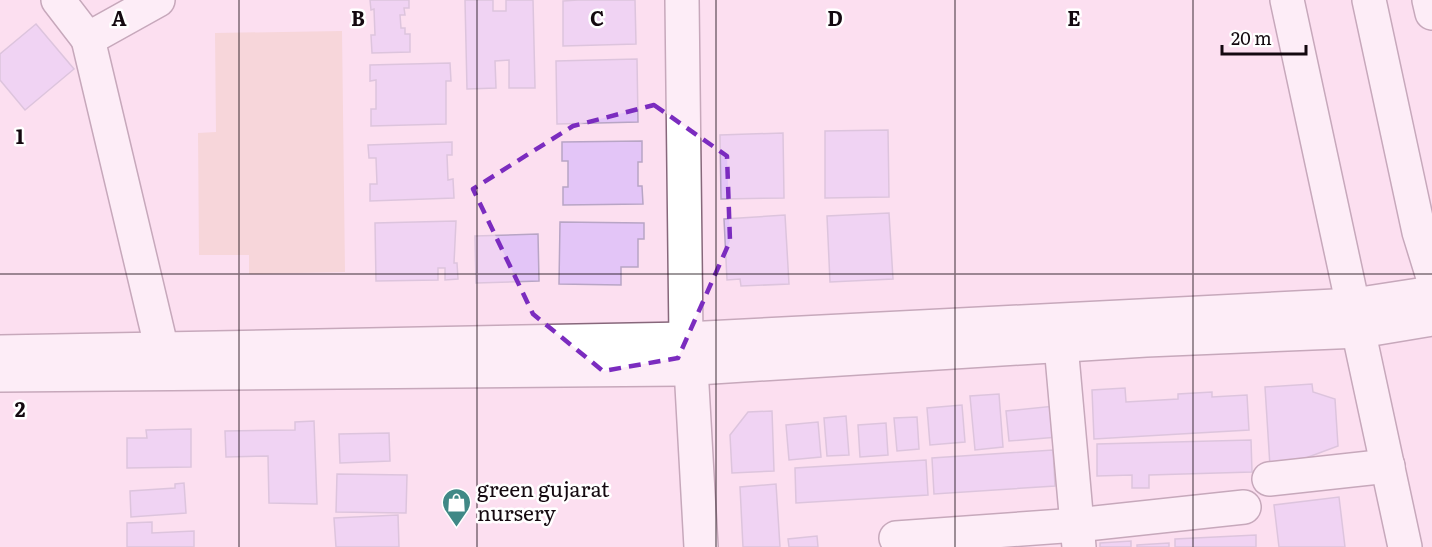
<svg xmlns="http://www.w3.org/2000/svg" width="1432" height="547" font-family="Literata,serif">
<rect width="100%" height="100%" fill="#fcdff0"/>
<polygon fill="#f1ccbf" points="342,31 345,272 249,274 249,255 199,255 198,133 216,132 215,33"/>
<g fill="#e3c5f7" stroke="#b8a5c5" stroke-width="1.5">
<polygon points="370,0 409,0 409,8 404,8 405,15 400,15 401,28 405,28 405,34 410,34 410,52 372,53 371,35 375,35 374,9 371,10"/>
<polygon points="465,0 493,0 493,11 506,11 506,0 533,0 535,88 509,88 509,60 495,61 496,88 467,89"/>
<polygon points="578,0 635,0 636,44 563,46 563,1"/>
<polygon points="36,24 74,69 25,110 0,80 0,54"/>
<polygon points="637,59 638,122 557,124 556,61"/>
<polygon points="450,63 451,81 446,81 446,124 371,126 371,109 376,109 376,80 370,81 370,65"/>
<polygon points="888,130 889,197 825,198 825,131"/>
<polygon points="783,133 784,198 721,199 720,135"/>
<polygon points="642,141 642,162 638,162 638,186 642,186 643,204 563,205 563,187 568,187 568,161 562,161 562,142"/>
<polygon points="452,142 452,155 447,155 448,180 453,179 454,198 370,201 370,184 377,184 376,158 369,158 368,145"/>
<polygon points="889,213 893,279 830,282 827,216"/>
<polygon points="785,215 789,284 741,286 740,279 727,280 724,219"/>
<polygon points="456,221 454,263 457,263 458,279 445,280 445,268 438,268 438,280 376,281 375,223"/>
<polygon points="560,222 644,223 644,239 638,239 638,267 621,267 621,285 559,284"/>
<polygon points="538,234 539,281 476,283 475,236"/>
<polygon points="1312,384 1313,392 1335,399 1338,446 1303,459 1270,466 1265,387"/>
<polygon points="1125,388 1126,402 1178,399 1178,394 1212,392 1212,397 1247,395 1249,430 1094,439 1092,390"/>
<polygon points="999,394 1003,447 975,450 970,396"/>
<polygon points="962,405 965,442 930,445 927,408"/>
<polygon points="1055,406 1058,437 1009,441 1006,411"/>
<polygon points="772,411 774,471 732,473 730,435 748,412"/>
<polygon points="846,416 849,455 827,456 824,418"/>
<polygon points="917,417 919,449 897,451 894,418"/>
<polygon points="314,421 317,504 269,503 268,456 226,457 225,431 295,430 295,422"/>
<polygon points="818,422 821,457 789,460 786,425"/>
<polygon points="886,423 888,455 860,457 858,425"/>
<polygon points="191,429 191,467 127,468 127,438 147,438 146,430"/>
<polygon points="389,433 390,461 340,463 339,434"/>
<polygon points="1251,440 1252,472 1149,475 1149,488 1132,488 1132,475 1097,476 1097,444"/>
<polygon points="1053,450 1055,486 934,494 932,458"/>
<polygon points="926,460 928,495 796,503 795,468"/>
<polygon points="337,474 407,475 406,513 336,512"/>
<polygon points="184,483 186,513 131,517 130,491 175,488 175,484"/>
<polygon points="776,484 780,547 743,547 740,487"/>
<polygon points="1339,497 1345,547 1279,547 1274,505"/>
<polygon points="398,515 399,547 336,547 334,518"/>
<polygon points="152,522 152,533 194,531 194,547 127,547 127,523"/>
<polygon points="1256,535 1256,547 1175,547 1175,539"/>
<polygon points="817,536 818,547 789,547 788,539"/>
<polygon points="1131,541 1131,547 1100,547 1100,543"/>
<polygon points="1169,543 1169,547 1137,547 1137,545"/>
</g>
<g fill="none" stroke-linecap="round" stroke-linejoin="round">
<defs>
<g id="minor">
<polyline points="58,0 88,39"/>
<polyline points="158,0 88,39 162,350"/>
<polyline points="682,0 686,339 691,368 701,547"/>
<polyline points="1287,0 1405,547"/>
<polyline points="1061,345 1079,547"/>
<polyline points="0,352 686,339 1354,305 1432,293"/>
<polyline points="0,375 681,369 1146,340 1360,331 1432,319"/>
<polyline points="1269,479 1388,466"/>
<polyline points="896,538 1077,525 1244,507"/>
</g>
<polyline id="major" points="1369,0 1419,232 1432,274"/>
<polyline id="highway" points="1429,0 1432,13"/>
</defs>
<use href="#minor" stroke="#87677b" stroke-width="36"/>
<use href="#major" stroke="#87677b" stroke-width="36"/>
<use href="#highway" stroke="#87677b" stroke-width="36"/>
<use href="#minor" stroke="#fff" stroke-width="33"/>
<use href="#major" stroke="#fff" stroke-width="33"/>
<use href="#highway" stroke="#fff" stroke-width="33"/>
</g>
<path d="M0 0H1432V547H0ZM 654,105 L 727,156 L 730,241 L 678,358 L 603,371 L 533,314 L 473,189 L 573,126 Z" fill="#fcdff0" fill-opacity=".55" fill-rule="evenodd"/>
<path fill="none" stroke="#7b2cbf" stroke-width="4.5" stroke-dasharray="12 8" stroke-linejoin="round" d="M 654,105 L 727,156 L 730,241 L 678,358 L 603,371 L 533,314 L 473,189 L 573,126 Z"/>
<path fill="none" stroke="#140910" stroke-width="1.5" stroke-opacity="0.55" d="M 239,0 L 239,547M 477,0 L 477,547M 716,0 L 716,547M 955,0 L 955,547M 1193,0 L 1193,547M 0,274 L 1432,274"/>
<defs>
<symbol id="shop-pin" viewBox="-11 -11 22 30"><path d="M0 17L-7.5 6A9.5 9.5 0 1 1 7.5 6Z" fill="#408886" stroke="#fff"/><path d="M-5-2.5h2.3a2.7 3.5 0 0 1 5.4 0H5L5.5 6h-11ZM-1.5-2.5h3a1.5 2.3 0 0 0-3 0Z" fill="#fff"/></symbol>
</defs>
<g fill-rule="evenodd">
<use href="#shop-pin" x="440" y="486" width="33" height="45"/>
</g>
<g text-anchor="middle" stroke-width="5" stroke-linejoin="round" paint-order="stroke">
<g font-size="21" fill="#140910" stroke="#fff" text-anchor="start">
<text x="477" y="497">green gujarat<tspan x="477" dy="24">nursery</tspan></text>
</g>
</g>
<g font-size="20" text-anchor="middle" font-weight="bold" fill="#140910" stroke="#fff" stroke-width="5" stroke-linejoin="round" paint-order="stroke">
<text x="119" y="26">A</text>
<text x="358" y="26">B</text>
<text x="597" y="26">C</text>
<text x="835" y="26">D</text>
<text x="1074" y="26">E</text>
<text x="20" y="144">1</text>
<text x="20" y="417">2</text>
</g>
<path d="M1222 45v9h84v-9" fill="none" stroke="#140910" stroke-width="3"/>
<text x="1231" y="45" font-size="18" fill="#140910" stroke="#ffffff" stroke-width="4.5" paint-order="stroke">20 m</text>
</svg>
